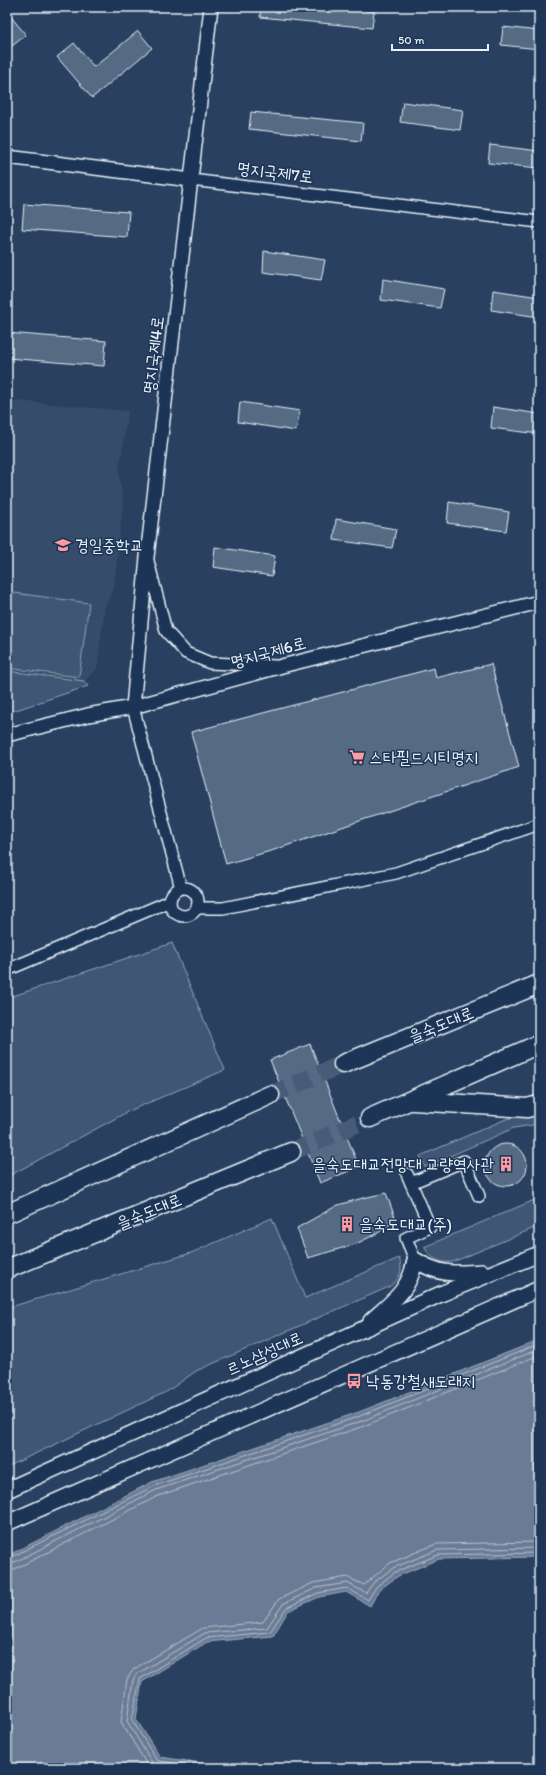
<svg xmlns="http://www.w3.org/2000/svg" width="546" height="1775" font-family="Itim,'Poor Story',sans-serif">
<rect width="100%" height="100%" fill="#294061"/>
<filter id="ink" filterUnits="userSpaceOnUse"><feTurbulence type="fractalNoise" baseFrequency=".025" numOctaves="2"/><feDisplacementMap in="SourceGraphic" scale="8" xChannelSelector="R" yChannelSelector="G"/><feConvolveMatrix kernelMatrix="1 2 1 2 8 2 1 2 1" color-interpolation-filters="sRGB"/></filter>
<g filter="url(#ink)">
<polygon fill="#364d6b" points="7,400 128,411 119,473 123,503 114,587 105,606 97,669 84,681 7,671"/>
<g fill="#415774" stroke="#94a4b6">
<polygon points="7,592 89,603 79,677 7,668"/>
<polygon points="7,671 84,681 88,686 7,713"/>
<polygon points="172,943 225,1070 129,1111 7,1177 7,998"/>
<polygon points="539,1110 539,1124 514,1128 425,1167 420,1156 506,1119"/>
<path d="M 539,1198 L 539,1226 L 453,1262 C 439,1264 431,1258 424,1247 Z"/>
<path d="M 272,1218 L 305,1298 L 399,1258 C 404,1271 399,1280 389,1287 L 196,1371 L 168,1391 L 7,1467 L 7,1308 L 191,1253 Z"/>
</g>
<polygon fill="#6b7c95" stroke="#9dabbd" points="539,1340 539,1557 439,1559 398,1576 379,1590 370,1606 346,1592 319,1597 288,1611 273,1636 207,1642 142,1682 136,1719 160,1757 221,1766 223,1768 7,1768 7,1556 152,1482 359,1412"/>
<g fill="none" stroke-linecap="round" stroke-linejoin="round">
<g stroke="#b6c2d0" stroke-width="1">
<polyline points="7,1559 154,1486 360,1416 539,1344"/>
<polyline points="7,1564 13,1563 156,1490 362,1421 539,1349"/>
<polyline points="7,1570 15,1569 158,1496 364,1426 539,1355"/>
<polyline points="149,1768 121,1722 127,1679 134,1669 203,1628 263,1622 279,1599 313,1583 347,1577 364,1585 390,1563 436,1544 539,1542"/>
<polyline points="171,1768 153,1764 127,1721 133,1680 137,1674 205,1633 267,1628 283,1604 316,1588 347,1583 366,1593 373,1583 393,1568 437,1550 539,1548"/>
<polyline points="208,1768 159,1761 156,1759 132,1720 140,1679 206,1638 270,1632 286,1608 318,1593 347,1588 368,1600 376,1587 395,1572 438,1555 539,1553"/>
</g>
</g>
<g fill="#556a83" stroke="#e8f1f8">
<polygon points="261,7 339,7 374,11 372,28 260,17"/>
<polygon points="7,12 26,35 7,50"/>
<polygon points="503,27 539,31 539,49 501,45"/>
<polygon points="138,31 152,48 92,98 57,57 74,43 94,67"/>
<polygon points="403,102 463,110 460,130 400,122"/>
<polygon points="251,112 363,123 361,141 249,129"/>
<polygon points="490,145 539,151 539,168 488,163"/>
<polygon points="24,204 129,212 127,237 22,229"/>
<polygon points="264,251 325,260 321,280 263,272"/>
<polygon points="383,279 444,289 440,308 381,300"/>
<polygon points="493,290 539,297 539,317 491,310"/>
<polygon points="7,333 106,341 104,366 7,358"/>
<polygon points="240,402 300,411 296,431 238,422"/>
<polygon points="493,407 539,414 539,434 491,428"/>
<polygon points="449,502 509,512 506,531 447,523"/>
<polygon points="336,519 396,529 392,548 334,540"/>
<polygon points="215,547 275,556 272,576 213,567"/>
<polygon points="491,664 519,767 274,850 226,864 191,732 434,668 436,678"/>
<polygon points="310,1044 359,1167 320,1183 270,1060"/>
<circle cx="506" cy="1165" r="21"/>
<polygon points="386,1193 396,1220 378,1233 356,1244 308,1258 297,1228 338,1205 363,1198"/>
</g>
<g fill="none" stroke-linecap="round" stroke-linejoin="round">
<g stroke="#465b78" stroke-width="18" stroke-dasharray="18 9" stroke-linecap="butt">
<polyline points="270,1095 343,1064"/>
<polyline points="291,1152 370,1118"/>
</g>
<defs>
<g id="minor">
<polyline points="191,180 539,222"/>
<polyline points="148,561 166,631 186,653 210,663 275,666"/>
<polyline points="133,707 181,888"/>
<circle cx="184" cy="902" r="14"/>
<polyline points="197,908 223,908 396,873 539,824"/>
<polyline points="7,970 170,901"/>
<polyline points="407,1174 430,1227 406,1238 415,1260"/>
<polyline points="411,1183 464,1161 479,1196"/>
</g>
<g id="tertiary">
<polyline points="7,157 191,180"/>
<polyline points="133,707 147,557 211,7"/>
<polyline points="7,735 88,715 133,707 282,666 539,602"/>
</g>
<g id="secondary">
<path d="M 371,1321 C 393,1301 410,1290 415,1260 C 439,1275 453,1274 482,1272"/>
<polyline points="7,1490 443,1293 539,1254"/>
<polyline points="7,1523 539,1289"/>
</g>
<g id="trunk">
<polyline points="343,1064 539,984"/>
<polyline points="413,1101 527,1108 539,1105"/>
<polyline points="370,1118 539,1044"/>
<polyline points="7,1214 270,1095"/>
<polyline points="7,1269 291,1152"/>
</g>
</defs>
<use href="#minor" stroke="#e8f1f8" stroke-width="14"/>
<use href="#tertiary" stroke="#e8f1f8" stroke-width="16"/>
<use href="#secondary" stroke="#e8f1f8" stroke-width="18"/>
<use href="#trunk" stroke="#e8f1f8" stroke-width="21"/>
<use href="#minor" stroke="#1d3557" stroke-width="11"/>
<use href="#tertiary" stroke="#1d3557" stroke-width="13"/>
<use href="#secondary" stroke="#1d3557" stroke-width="15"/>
<use href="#trunk" stroke="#1d3557" stroke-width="18"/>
</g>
</g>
<defs>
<symbol id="school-bare" viewBox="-9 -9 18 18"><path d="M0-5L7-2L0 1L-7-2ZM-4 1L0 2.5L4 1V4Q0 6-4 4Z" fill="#ff9aa2" stroke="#1d3557" stroke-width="2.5" paint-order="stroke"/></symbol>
<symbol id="supermarket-bare" viewBox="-9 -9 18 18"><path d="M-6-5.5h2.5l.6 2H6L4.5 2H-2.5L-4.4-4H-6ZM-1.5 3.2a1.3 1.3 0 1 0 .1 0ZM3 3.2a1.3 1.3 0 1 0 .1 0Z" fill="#ff9aa2" stroke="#1d3557" stroke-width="2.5" paint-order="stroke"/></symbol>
<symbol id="building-bare" viewBox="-9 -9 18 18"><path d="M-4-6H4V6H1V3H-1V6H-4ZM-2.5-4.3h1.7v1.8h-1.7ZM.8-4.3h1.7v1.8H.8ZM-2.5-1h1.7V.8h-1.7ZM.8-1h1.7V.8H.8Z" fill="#ff9aa2" stroke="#1d3557" stroke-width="2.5" paint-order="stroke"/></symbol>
<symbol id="bus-bare" viewBox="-9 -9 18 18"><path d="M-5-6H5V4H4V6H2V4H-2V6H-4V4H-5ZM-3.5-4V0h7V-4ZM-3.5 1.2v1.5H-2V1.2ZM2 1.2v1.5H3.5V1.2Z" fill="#ff9aa2" stroke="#1d3557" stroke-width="2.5" paint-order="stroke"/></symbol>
</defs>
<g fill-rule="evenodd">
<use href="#school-bare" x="52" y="534" width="22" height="22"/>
<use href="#supermarket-bare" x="346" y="746" width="22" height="22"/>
<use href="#building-bare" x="495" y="1153" width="22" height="22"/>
<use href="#building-bare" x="336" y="1213" width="22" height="22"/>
<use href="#bus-bare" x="343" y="1370" width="22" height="22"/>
</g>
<g text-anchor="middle" stroke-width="3" stroke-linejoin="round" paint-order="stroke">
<g font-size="17" fill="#e8f1f8" stroke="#1d3557">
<text transform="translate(275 172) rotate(7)" y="6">명지국제7로</text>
<text transform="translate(153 355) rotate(-83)" y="6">명지국제4로</text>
<text transform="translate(268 652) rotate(-15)" y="6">명지국제6로</text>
<text transform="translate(441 1024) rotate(-22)" y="6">을숙도대로</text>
<text transform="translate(149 1211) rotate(-22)" y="6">을숙도대로</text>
<text transform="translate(264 1353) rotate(-24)" y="6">르노삼성대로</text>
</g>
<g font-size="17" fill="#e8f1f8" stroke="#1d3557" text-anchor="start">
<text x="75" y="551">경일중학교</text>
<text x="369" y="763">스타필드시티명지</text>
<text x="494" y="1170" text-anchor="end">을숙도대교전망대 교량역사관</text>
<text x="359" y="1230">을숙도대교(주)</text>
<text x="366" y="1387">낙동강철새도래지</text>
</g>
</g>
<rect width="546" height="1775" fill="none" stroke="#1d3557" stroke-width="24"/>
<rect x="12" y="12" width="522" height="1751" fill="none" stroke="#e8f1f8" stroke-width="1.5" filter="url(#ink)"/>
<path d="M392 44v6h96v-6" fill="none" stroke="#e8f1f8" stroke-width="2"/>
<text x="398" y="44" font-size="12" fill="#e8f1f8" stroke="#1d3557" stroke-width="3" paint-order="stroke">50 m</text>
</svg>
